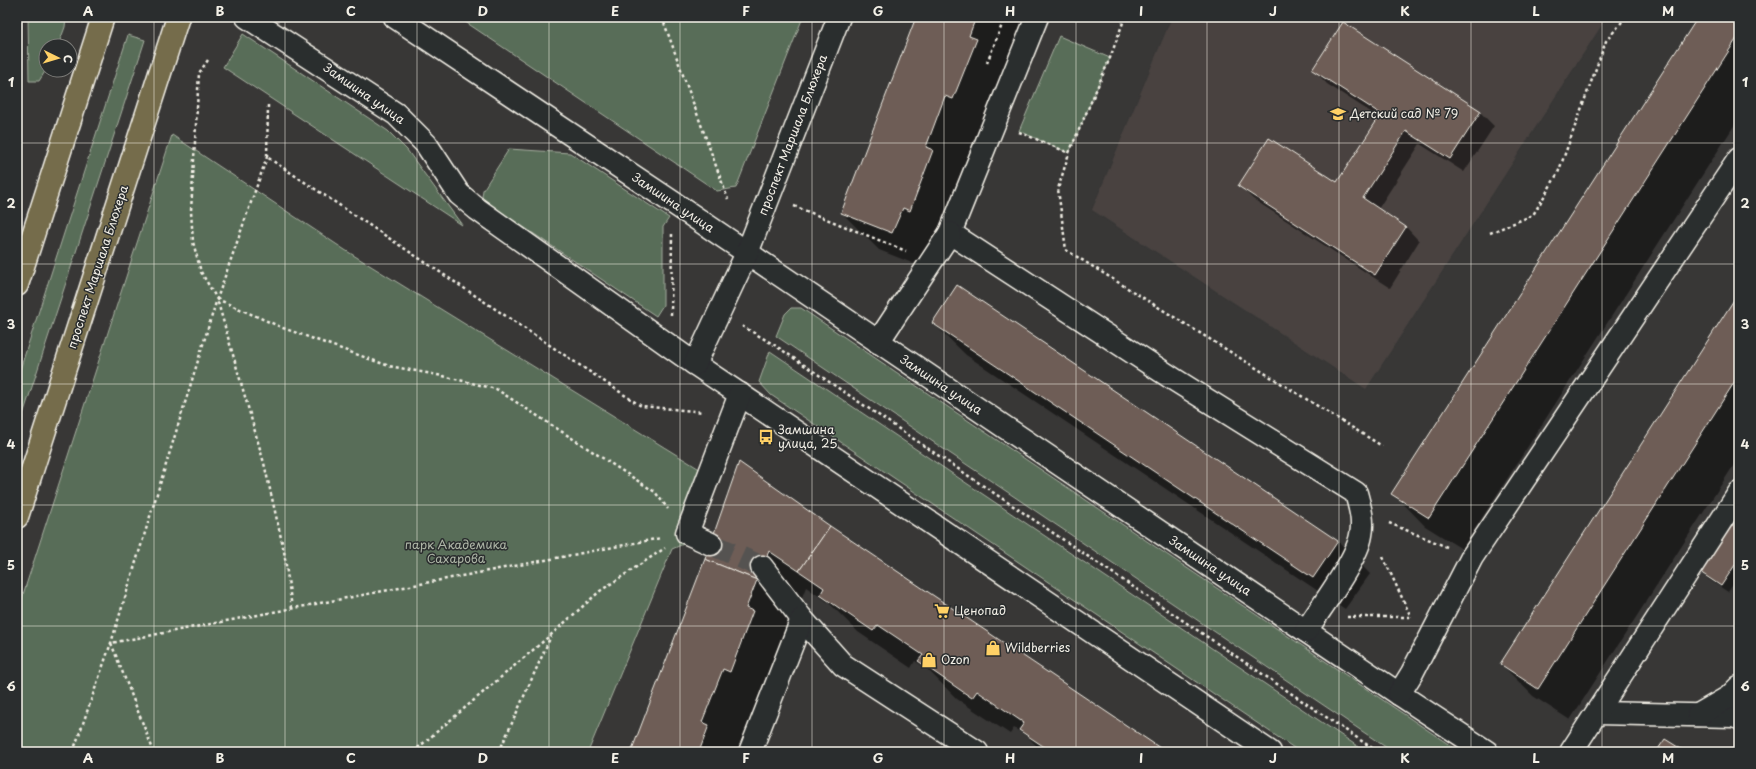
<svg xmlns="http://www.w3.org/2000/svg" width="1756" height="769" font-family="'Playpen Sans',sans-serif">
<rect width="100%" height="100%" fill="#383736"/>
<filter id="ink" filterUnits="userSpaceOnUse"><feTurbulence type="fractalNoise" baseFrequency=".025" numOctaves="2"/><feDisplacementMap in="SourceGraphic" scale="8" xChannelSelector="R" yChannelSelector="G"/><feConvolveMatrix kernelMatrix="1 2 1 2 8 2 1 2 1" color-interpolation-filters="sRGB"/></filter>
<g filter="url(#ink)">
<polygon fill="#484240" points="1172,17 1607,17 1366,389 1092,210"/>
<g fill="#596d58" stroke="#a6afa0">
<polygon points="28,17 66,17 65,27 58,46 46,46 46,70 39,81 29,81"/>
<polygon points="458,17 803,17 736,188 717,191"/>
<polygon points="243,34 388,131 407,150 462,225 223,67"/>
<polygon points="128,35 145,40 17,433 17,379"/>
<polygon points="1059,36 1110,58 1069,153 1019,131"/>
<polygon points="172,135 345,250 714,478 686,543 672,549 588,752 17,752 17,613"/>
<polygon points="509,149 570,153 669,218 663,227 663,305 656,316 485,201 482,197 483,190"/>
<polygon points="791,308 801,308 1460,752 1393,752 776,336 785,314"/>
<polygon points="770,351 1366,752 1300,752 771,395 759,382"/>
</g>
<g fill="#0007">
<polygon points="918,17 1036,17 930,270 879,250 842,213"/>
<polygon points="1699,17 1739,17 1739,118 1462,549 1425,526 1393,493"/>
<polygon points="1314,70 1480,112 1494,126 1464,172 1420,144 1378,209 1406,227 1419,241 1390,288 1253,199 1239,185 1337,183 1380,118 1327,84"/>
<polygon points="1739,294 1739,457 1570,720 1533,696 1501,664"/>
<polygon points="933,323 1338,541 1370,574 1345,609 966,355"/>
<polygon points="1739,515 1739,576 1728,592 1708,579 1701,572"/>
<polygon points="829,526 1164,752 1043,752 1028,737 1014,728 1010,734 957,699 927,669 915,661 911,668 858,632 829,603 806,587 742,752 632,752 706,559"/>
</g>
<g fill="#6e5d56" stroke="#f4f1e8">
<polygon points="916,17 976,17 969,36 977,39 953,99 945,96 926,147 933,150 910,211 903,208 892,233 841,213"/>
<polygon points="1698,17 1739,17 1739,35 1429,518 1391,494"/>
<polygon points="1343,22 1481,111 1450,159 1406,131 1363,198 1406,227 1375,275 1238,186 1269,138 1337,182 1381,114 1312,70"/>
<polygon points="957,285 1338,541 1313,578 932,323"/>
<polygon points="1739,292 1739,375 1538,689 1500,664"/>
<polygon points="739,462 830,526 799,571 769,551 757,580 705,559"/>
<polygon points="1739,513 1739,559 1721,586 1700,572"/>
<polygon points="830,526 1166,752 1052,752 1019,730 1024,723 977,691 972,698 918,661 923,655 878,625 873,631 820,595 824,588 799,571"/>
<polygon points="705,559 757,580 746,608 753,611 730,672 723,669 702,722 709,725 699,752 631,752"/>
<polygon points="1665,739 1686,752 1656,752"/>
</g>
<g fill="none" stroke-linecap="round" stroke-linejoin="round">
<polyline stroke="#545351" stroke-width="22" stroke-dasharray="22 11" stroke-linecap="butt" points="711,544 762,567"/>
<defs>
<g id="minor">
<polyline points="247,17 396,114 426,144 459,194 477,209 695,364 1270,752"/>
<polyline points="395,17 684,210 1399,694 1487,752"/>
<path d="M 1037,17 L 950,233 L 1175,380 L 1356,493 C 1360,508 1364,520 1361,535 C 1357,560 1321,607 1306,631"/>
<polyline points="878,342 950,233"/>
<polyline points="695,364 747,253 839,17"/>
<polyline points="711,544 687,533 740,394"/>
<polyline points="762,567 802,619 843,665 977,752"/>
<polyline points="1399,694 1412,673 1472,557 1739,159"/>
<polyline points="1598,713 1733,716 1739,718"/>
<polyline points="1698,715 1729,697 1739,687"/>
<polyline points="750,752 802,619"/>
<polyline points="1571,752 1739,493"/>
</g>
<g id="major">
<polyline points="17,285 103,17"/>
<polyline points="17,517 178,17"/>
</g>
</defs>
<use href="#minor" stroke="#f4f1e8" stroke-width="25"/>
<use href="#major" stroke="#f4f1e8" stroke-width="25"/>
<g stroke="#f4f1e8" stroke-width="2.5" stroke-dasharray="3 3" stroke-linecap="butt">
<polyline points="662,17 728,199"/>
<polyline points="1125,17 1110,58 1069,153 1058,189 1066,250 1382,446"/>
<polyline points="208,60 199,73 191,211 193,242 201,272 217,299"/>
<polyline points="987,63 1005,17"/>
<polyline points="268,105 267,157 641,406 704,412"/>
<polyline points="1019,132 1069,153"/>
<polyline points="17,133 20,132"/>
<polyline points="794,206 906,251"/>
<polyline points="1490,233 1533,215 1558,173 1606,41 1626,17"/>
<polyline points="671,315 672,234"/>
<polyline points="742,326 773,344 1378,752"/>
<polyline points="1389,523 1447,547"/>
<polyline points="1383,557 1411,617"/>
<polyline points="292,608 284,551 264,463 217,299 283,328 389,366 443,376 496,389 655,492 668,509"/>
<polyline points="1347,617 1410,617"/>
<polyline points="73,752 111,643 217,299 267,157"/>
<polyline points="154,752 111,643 661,538"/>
<polyline points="413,752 553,633 600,591 665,548"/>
<polyline points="499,752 551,636"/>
</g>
<use href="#minor" stroke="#2a2d2e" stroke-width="22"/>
<use href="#major" stroke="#746c4b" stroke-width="22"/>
</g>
</g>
<path fill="none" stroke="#f4f1e8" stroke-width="1" stroke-opacity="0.55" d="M 154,17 L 154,752M 285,17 L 285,752M 417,17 L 417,752M 549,17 L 549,752M 680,17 L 680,752M 812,17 L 812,752M 944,17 L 944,752M 1076,17 L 1076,752M 1207,17 L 1207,752M 1339,17 L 1339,752M 1471,17 L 1471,752M 1602,17 L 1602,752M 17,143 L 1739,143M 17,264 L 1739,264M 17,384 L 1739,384M 17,505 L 1739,505M 17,626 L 1739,626"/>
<defs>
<symbol id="school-bare" viewBox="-9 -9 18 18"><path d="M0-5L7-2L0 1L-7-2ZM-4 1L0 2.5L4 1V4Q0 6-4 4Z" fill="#ffd166" stroke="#2a2d2e" stroke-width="2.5" paint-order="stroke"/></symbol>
<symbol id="bus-bare" viewBox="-9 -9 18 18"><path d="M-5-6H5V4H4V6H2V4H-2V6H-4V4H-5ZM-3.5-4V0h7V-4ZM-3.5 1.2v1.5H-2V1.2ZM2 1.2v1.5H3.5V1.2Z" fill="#ffd166" stroke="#2a2d2e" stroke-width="2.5" paint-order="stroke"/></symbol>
<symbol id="supermarket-bare" viewBox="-9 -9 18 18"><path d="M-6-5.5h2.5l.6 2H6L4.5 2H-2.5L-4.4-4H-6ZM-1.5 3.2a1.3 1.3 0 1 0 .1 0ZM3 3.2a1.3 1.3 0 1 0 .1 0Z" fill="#ffd166" stroke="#2a2d2e" stroke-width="2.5" paint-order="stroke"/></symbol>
<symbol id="shop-bare" viewBox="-9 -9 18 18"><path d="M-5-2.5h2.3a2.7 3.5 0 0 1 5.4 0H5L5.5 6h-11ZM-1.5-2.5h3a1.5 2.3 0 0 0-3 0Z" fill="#ffd166" stroke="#2a2d2e" stroke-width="2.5" paint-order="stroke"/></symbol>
</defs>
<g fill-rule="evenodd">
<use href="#school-bare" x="1327" y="103" width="22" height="22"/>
<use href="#bus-bare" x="755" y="426" width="22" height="22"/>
<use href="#supermarket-bare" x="931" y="600" width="22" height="22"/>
<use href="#shop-bare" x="982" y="637" width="22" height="22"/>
<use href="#shop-bare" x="918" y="649" width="22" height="22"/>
</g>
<g text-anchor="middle" stroke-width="3" stroke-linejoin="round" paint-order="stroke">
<g font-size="12" fill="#f4f1e8" stroke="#2a2d2e">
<text transform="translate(364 94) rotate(35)" y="4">Замшина улица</text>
<text transform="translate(793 135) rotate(-69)" y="4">проспект Маршала Блюхера</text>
<text transform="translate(673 203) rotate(34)" y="4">Замшина улица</text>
<text transform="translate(98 267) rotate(-72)" y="4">проспект Маршала Блюхера</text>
<text transform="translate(941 385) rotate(34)" y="4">Замшина улица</text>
<text transform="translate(1210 566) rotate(34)" y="4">Замшина улица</text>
</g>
<g font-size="12" fill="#f4f1e8" stroke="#2a2d2e" text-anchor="start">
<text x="1350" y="118">Детский сад № 79</text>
<text x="778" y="434">Замшина<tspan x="778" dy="14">улица, 25</tspan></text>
<text x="954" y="615">Ценопад</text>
<text x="1005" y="652">Wildberries</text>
<text x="941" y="664">Ozon</text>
</g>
<g font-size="12" fill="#aeb6a7" stroke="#2a2d2e">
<text x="456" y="549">парк Академика<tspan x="456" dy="14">Сахарова</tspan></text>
</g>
</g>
<rect width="1756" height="769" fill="none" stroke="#2a2d2e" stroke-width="44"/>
<g transform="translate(58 58) rotate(95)"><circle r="19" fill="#2a2d2e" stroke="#7b7b78"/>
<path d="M0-3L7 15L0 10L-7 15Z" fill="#ffd166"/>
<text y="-6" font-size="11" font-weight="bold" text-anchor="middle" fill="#f4f1e8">С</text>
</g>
<rect x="22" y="22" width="1712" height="725" fill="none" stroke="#f4f1e8" stroke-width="1.5"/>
<g font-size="13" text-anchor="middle" font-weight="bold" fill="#f4f1e8">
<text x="88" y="16">A</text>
<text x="220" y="16">B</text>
<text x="351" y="16">C</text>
<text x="483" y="16">D</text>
<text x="615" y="16">E</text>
<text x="746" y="16">F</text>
<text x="878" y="16">G</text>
<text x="1010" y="16">H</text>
<text x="1141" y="16">I</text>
<text x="1273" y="16">J</text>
<text x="1405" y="16">K</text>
<text x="1536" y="16">L</text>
<text x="1668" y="16">M</text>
<text x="11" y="87">1</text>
<text x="1745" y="87">1</text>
<text x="11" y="208">2</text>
<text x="1745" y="208">2</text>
<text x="11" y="329">3</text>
<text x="1745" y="329">3</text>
<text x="11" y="449">4</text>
<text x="1745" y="449">4</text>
<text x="11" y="570">5</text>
<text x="1745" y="570">5</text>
<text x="11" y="691">6</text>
<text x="1745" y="691">6</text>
<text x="88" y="763">A</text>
<text x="220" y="763">B</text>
<text x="351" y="763">C</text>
<text x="483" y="763">D</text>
<text x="615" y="763">E</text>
<text x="746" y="763">F</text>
<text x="878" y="763">G</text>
<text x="1010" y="763">H</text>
<text x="1141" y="763">I</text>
<text x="1273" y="763">J</text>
<text x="1405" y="763">K</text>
<text x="1536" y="763">L</text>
<text x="1668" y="763">M</text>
</g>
</svg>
